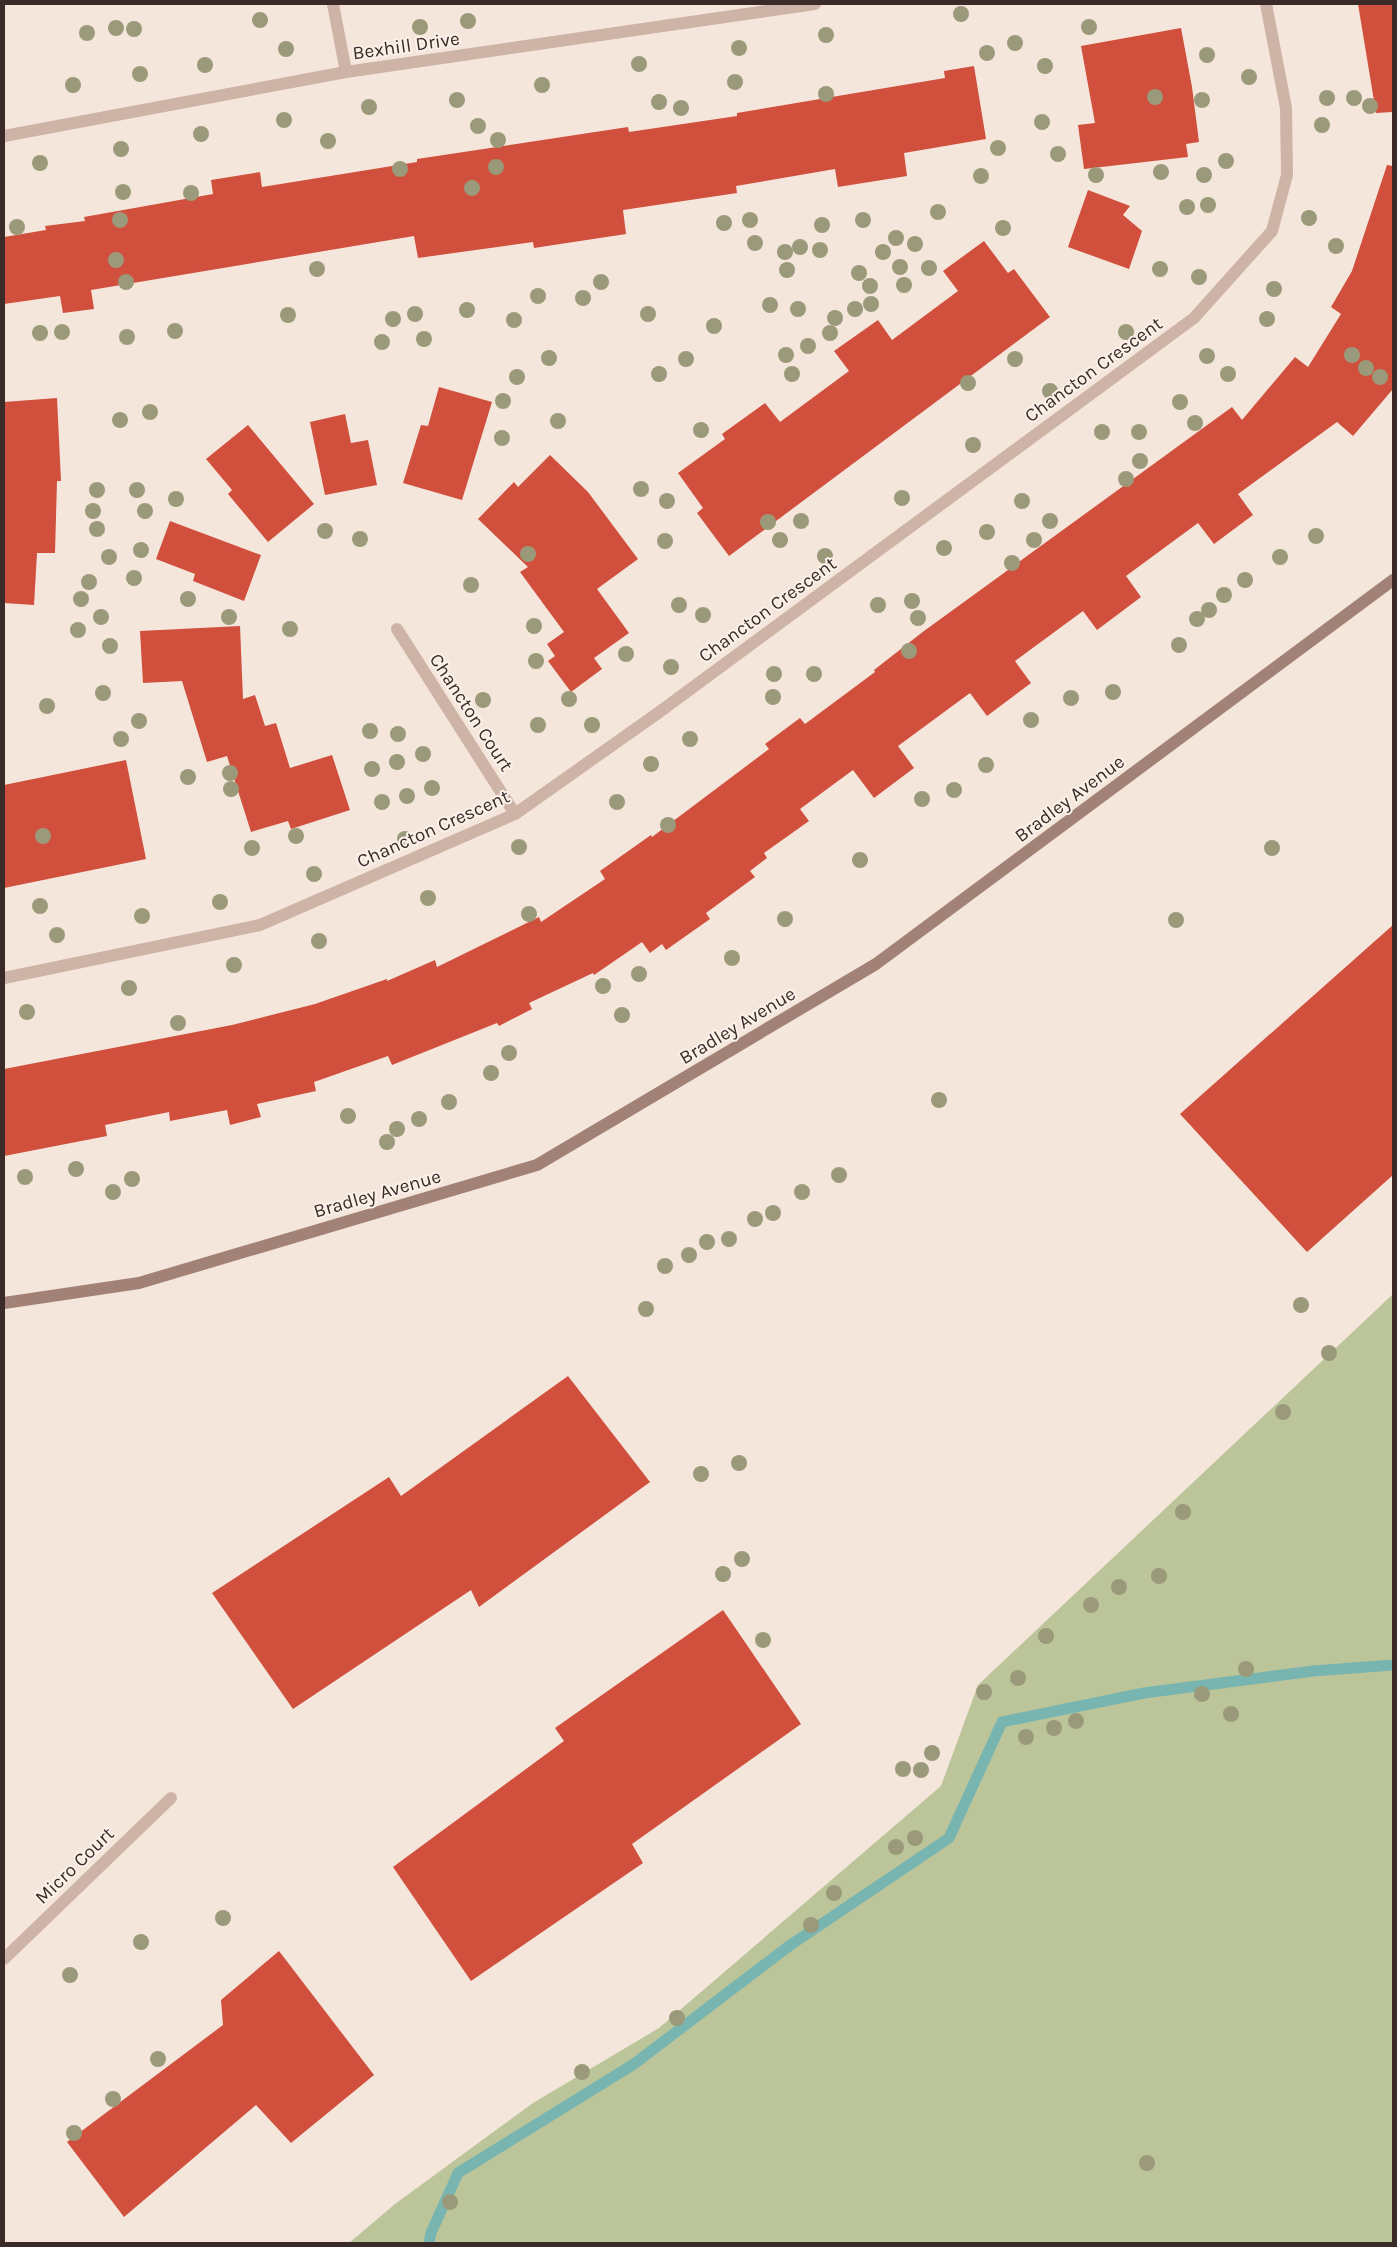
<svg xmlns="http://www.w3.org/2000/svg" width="1397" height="2247" font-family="Karla,sans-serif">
<rect width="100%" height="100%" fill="#f5e6dc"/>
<polygon fill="#bcc59a" points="1393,1294 1393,2243 349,2243 395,2204 533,2103 659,2028 941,1786 978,1685"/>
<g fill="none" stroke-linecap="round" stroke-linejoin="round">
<polyline stroke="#78b5b0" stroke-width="11" points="429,2243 431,2233 458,2173 634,2064 789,1946 949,1838 1002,1722 1144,1693 1313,1671 1393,1665"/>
</g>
<g fill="#d14f3d">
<polygon points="1358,4 1393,4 1393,112 1376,113"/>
<polygon points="1181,28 1192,87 1199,142 1186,144 1188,157 1084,169 1078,125 1095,123 1081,46"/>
<polygon points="974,66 986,139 904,153 907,176 838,187 835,169 736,186 737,193 623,210 626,234 534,248 533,242 418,258 414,236 91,290 94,309 63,313 60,296 4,304 4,237 46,230 45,226 85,221 84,217 213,194 211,180 260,172 262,187 417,162 417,159 628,127 629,132 737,116 737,113 945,78 944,71"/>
<polygon points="1387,165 1393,166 1393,389 1353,436 1337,422 1238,494 1253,515 1214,544 1198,523 1126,576 1141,597 1097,630 1083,611 1015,661 1031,683 987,716 970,693 898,746 914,768 874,798 853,770 800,809 809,821 764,853 767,858 750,871 755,877 706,913 710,919 666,950 662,944 650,953 642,942 594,975 593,973 529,1003 532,1009 499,1026 497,1023 392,1065 388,1056 314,1082 316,1091 257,1104 261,1117 230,1125 227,1110 170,1121 169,1112 105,1125 107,1136 4,1156 4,1069 232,1025 315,1004 387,979 387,981 435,960 437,967 539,917 541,922 605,879 600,871 651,835 652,837 769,749 765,744 800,718 805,724 875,672 874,670 924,631 1232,407 1242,420 1295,357 1308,367 1341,314 1331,307 1352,271"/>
<polygon points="1088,190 1130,206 1123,215 1142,231 1129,269 1068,247"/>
<polygon points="984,241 1008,273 1014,269 1050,317 729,556 697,513 703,508 678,473 725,439 722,434 765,403 780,422 849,371 834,351 878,320 892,340 958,291 943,271"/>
<polygon points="439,387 492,402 462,500 403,483 421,425 428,426"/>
<polygon points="57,398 61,481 57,481 55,553 37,553 34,605 4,603 4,402"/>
<polygon points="345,414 351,443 368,440 377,485 325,495 310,422"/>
<polygon points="248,425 314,504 268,542 228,494 232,490 206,459"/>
<polygon points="550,455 588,492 638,559 597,589 629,633 594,658 602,669 571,692 548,661 555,656 547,644 564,632 520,572 528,567 478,519 514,482 518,487"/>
<polygon points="170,521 261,555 244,601 193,581 195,574 156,559"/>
<polygon points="240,626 243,699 255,695 265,726 276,723 290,768 332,755 350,810 291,829 288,821 251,832 227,756 207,762 182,681 143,683 140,631"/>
<polygon points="126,760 146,859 4,888 4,785"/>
<polygon points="1393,925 1393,1175 1307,1252 1180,1114"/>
<polygon points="568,1376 650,1482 479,1607 471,1590 293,1709 212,1593 389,1477 401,1496"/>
<polygon points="723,1610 801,1724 632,1844 643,1863 471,1981 393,1867 564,1741 555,1728"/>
<polygon points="279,1951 374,2075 291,2143 256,2105 124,2217 67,2142 223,2025 221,2000"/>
</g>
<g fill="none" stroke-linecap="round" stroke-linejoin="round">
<g stroke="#ceb4a7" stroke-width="12">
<polyline points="333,4 346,72"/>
<polyline points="4,136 346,72 815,4"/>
<polyline points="397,629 515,814"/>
<polyline points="4,978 260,925 515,814 658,713 1194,318 1272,231 1287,175 1286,108 1266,4"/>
<polyline points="4,1959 171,1798"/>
</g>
<polyline stroke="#a28277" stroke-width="12" points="4,1303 139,1283 537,1165 876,964 1393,580"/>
</g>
<g fill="#9a9a7a">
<circle cx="961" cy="14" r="8"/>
<circle cx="260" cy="20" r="8"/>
<circle cx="468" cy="21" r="8"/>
<circle cx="420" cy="27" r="8"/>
<circle cx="1089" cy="27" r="8"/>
<circle cx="116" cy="28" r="8"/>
<circle cx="134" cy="29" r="8"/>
<circle cx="87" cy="33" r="8"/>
<circle cx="826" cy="35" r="8"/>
<circle cx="1015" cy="43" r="8"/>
<circle cx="739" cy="48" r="8"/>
<circle cx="286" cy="49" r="8"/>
<circle cx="987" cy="53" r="8"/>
<circle cx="1207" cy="55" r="8"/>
<circle cx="639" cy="64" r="8"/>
<circle cx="205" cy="65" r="8"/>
<circle cx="1045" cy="66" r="8"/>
<circle cx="140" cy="74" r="8"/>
<circle cx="1249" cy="77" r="8"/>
<circle cx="735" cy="82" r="8"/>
<circle cx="73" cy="85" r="8"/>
<circle cx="542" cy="85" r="8"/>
<circle cx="826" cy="94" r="8"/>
<circle cx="1155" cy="97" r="8"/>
<circle cx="1327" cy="98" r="8"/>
<circle cx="1354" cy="98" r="8"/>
<circle cx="457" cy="100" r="8"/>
<circle cx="1202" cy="100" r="8"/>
<circle cx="659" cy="102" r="8"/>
<circle cx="1370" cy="106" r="8"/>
<circle cx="369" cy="107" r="8"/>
<circle cx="681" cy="108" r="8"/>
<circle cx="284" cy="120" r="8"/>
<circle cx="1042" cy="122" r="8"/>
<circle cx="1322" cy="125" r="8"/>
<circle cx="478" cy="126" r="8"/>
<circle cx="201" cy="134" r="8"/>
<circle cx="498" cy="140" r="8"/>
<circle cx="328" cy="141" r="8"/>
<circle cx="998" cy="148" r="8"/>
<circle cx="121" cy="149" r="8"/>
<circle cx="1058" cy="154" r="8"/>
<circle cx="1226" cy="161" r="8"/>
<circle cx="40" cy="163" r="8"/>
<circle cx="496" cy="167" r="8"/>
<circle cx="400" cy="169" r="8"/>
<circle cx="1161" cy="172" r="8"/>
<circle cx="1096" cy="175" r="8"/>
<circle cx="1204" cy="175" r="8"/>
<circle cx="981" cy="176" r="8"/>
<circle cx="472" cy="188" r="8"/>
<circle cx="123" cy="192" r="8"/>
<circle cx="191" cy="193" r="8"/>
<circle cx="1208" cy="205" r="8"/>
<circle cx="1187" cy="207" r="8"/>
<circle cx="938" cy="212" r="8"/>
<circle cx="1309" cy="218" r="8"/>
<circle cx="120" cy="220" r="8"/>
<circle cx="750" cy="220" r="8"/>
<circle cx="863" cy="220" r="8"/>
<circle cx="724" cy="223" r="8"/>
<circle cx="822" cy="225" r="8"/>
<circle cx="17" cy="227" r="8"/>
<circle cx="1003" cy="228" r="8"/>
<circle cx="896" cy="238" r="8"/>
<circle cx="755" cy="243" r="8"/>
<circle cx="915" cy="244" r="8"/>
<circle cx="1336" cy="246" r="8"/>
<circle cx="800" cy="247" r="8"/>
<circle cx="820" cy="250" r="8"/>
<circle cx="785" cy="252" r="8"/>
<circle cx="883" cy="252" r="8"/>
<circle cx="116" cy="260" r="8"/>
<circle cx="900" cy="267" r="8"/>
<circle cx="929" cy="268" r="8"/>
<circle cx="317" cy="269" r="8"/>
<circle cx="1160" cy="269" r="8"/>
<circle cx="787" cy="270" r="8"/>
<circle cx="859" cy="273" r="8"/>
<circle cx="1199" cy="277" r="8"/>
<circle cx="126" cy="282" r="8"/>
<circle cx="601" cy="282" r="8"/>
<circle cx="904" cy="285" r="8"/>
<circle cx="870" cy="286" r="8"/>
<circle cx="1274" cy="289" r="8"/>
<circle cx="538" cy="296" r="8"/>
<circle cx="583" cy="298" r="8"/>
<circle cx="871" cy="304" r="8"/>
<circle cx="770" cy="305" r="8"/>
<circle cx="798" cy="309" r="8"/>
<circle cx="855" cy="309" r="8"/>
<circle cx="467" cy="310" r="8"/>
<circle cx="415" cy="314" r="8"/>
<circle cx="648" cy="314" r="8"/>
<circle cx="288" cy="315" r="8"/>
<circle cx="835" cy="318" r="8"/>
<circle cx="393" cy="319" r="8"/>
<circle cx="1267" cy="319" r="8"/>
<circle cx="514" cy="320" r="8"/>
<circle cx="714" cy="326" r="8"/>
<circle cx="175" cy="331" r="8"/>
<circle cx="62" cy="332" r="8"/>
<circle cx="1126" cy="332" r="8"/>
<circle cx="40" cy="333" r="8"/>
<circle cx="830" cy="333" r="8"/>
<circle cx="127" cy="337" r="8"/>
<circle cx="424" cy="339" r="8"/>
<circle cx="382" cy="342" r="8"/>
<circle cx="808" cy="346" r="8"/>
<circle cx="786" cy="355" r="8"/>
<circle cx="1352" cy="355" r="8"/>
<circle cx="1207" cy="356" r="8"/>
<circle cx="549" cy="358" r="8"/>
<circle cx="686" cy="359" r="8"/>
<circle cx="1015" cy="359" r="8"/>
<circle cx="1366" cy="368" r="8"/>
<circle cx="659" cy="374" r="8"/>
<circle cx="792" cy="374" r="8"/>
<circle cx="1228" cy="374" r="8"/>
<circle cx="517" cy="377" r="8"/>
<circle cx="1380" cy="377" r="8"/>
<circle cx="968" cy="383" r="8"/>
<circle cx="1050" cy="391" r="8"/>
<circle cx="503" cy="401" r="8"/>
<circle cx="1180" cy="402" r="8"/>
<circle cx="150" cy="412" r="8"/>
<circle cx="120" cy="420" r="8"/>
<circle cx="558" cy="421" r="8"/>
<circle cx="1195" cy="423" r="8"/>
<circle cx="701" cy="430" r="8"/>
<circle cx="1102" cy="432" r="8"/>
<circle cx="1139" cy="432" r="8"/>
<circle cx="502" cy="438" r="8"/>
<circle cx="973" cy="445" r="8"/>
<circle cx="1140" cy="461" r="8"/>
<circle cx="1126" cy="479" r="8"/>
<circle cx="641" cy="489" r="8"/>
<circle cx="97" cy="490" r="8"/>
<circle cx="137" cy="490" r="8"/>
<circle cx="902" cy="498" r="8"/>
<circle cx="176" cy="499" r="8"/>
<circle cx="667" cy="501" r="8"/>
<circle cx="1022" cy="501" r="8"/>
<circle cx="93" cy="511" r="8"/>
<circle cx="145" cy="511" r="8"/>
<circle cx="801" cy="521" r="8"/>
<circle cx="1050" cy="521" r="8"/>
<circle cx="768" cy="522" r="8"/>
<circle cx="97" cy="529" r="8"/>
<circle cx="325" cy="531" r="8"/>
<circle cx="987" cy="532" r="8"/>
<circle cx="1316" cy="536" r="8"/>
<circle cx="360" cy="539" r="8"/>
<circle cx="780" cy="540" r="8"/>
<circle cx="1034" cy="540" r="8"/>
<circle cx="665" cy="541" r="8"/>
<circle cx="944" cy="548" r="8"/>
<circle cx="141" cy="550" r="8"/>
<circle cx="528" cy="554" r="8"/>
<circle cx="825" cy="556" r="8"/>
<circle cx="109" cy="557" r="8"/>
<circle cx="1280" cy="557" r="8"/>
<circle cx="1012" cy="563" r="8"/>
<circle cx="134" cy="578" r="8"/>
<circle cx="1245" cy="580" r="8"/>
<circle cx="89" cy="582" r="8"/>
<circle cx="471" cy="585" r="8"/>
<circle cx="1224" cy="595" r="8"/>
<circle cx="81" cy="599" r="8"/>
<circle cx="188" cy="599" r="8"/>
<circle cx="912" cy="601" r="8"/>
<circle cx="679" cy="605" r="8"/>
<circle cx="878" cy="605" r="8"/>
<circle cx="1209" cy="610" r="8"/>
<circle cx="703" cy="615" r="8"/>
<circle cx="101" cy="617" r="8"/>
<circle cx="229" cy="617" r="8"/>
<circle cx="918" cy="618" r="8"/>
<circle cx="1197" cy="619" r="8"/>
<circle cx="534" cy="626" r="8"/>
<circle cx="290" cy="629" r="8"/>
<circle cx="78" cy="630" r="8"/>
<circle cx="1179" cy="645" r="8"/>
<circle cx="110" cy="646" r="8"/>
<circle cx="909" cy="651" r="8"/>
<circle cx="626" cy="654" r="8"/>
<circle cx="536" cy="661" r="8"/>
<circle cx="671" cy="667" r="8"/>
<circle cx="774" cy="674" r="8"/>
<circle cx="814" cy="674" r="8"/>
<circle cx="1113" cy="692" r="8"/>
<circle cx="103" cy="693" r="8"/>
<circle cx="773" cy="697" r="8"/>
<circle cx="1071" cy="698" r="8"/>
<circle cx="569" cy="699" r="8"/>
<circle cx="483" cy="700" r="8"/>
<circle cx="47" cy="706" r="8"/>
<circle cx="1031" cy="720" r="8"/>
<circle cx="139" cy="721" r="8"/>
<circle cx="538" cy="725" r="8"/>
<circle cx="592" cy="725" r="8"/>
<circle cx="370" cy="731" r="8"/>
<circle cx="398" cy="734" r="8"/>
<circle cx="121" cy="739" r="8"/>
<circle cx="690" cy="739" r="8"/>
<circle cx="423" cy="754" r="8"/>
<circle cx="397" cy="762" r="8"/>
<circle cx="651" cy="764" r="8"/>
<circle cx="986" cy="765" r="8"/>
<circle cx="372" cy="769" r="8"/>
<circle cx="230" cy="773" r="8"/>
<circle cx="188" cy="777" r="8"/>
<circle cx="432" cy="788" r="8"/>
<circle cx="231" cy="789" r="8"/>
<circle cx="954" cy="790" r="8"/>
<circle cx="407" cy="796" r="8"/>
<circle cx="922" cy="799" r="8"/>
<circle cx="382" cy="802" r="8"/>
<circle cx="617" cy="802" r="8"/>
<circle cx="668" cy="825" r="8"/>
<circle cx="43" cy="836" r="8"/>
<circle cx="296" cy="836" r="8"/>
<circle cx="405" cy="839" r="8"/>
<circle cx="519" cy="847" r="8"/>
<circle cx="252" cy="848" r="8"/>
<circle cx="1272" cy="848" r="8"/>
<circle cx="860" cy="860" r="8"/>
<circle cx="314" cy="874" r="8"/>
<circle cx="428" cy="898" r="8"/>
<circle cx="220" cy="902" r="8"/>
<circle cx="40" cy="906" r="8"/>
<circle cx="529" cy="914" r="8"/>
<circle cx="142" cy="916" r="8"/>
<circle cx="785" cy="919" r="8"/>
<circle cx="1176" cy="920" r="8"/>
<circle cx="57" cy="935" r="8"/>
<circle cx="319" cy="941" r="8"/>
<circle cx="732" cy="958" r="8"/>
<circle cx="234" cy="965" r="8"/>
<circle cx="639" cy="974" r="8"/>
<circle cx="603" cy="986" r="8"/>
<circle cx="129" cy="988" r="8"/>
<circle cx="27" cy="1012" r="8"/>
<circle cx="622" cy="1015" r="8"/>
<circle cx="178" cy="1023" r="8"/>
<circle cx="509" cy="1053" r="8"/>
<circle cx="491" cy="1073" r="8"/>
<circle cx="939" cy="1100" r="8"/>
<circle cx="449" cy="1102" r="8"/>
<circle cx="348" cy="1116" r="8"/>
<circle cx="419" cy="1119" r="8"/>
<circle cx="397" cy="1129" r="8"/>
<circle cx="387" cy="1142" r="8"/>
<circle cx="76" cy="1169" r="8"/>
<circle cx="839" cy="1175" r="8"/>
<circle cx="25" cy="1177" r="8"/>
<circle cx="132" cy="1179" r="8"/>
<circle cx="113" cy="1192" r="8"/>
<circle cx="802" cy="1192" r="8"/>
<circle cx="773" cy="1213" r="8"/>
<circle cx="755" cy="1219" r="8"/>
<circle cx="729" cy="1239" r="8"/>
<circle cx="707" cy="1242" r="8"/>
<circle cx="689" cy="1255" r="8"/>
<circle cx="665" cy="1266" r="8"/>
<circle cx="1301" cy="1305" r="8"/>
<circle cx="646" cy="1309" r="8"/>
<circle cx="1329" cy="1353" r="8"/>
<circle cx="1283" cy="1412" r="8"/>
<circle cx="739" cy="1463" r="8"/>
<circle cx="701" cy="1474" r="8"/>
<circle cx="1183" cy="1512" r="8"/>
<circle cx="742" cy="1559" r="8"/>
<circle cx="723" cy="1574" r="8"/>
<circle cx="1159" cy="1576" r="8"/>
<circle cx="1119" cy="1587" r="8"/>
<circle cx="1091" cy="1605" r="8"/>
<circle cx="1046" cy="1636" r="8"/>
<circle cx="763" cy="1640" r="8"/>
<circle cx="1246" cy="1669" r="8"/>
<circle cx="1018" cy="1678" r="8"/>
<circle cx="984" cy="1692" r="8"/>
<circle cx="1202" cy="1694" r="8"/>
<circle cx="1231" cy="1714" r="8"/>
<circle cx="1076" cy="1721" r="8"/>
<circle cx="1054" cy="1728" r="8"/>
<circle cx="1026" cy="1737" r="8"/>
<circle cx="932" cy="1753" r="8"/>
<circle cx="903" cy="1769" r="8"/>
<circle cx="921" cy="1770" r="8"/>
<circle cx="915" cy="1838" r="8"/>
<circle cx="896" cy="1847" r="8"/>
<circle cx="834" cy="1893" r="8"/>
<circle cx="223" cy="1918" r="8"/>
<circle cx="811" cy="1925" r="8"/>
<circle cx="141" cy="1942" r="8"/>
<circle cx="70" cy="1975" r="8"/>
<circle cx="677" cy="2018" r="8"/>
<circle cx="158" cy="2059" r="8"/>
<circle cx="582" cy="2072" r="8"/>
<circle cx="113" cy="2099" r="8"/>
<circle cx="74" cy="2133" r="8"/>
<circle cx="1147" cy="2163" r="8"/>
<circle cx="450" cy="2202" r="8"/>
</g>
<g text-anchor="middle" stroke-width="4" stroke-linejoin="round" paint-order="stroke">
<g font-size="19" fill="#3a2b28" stroke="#fbf1e9">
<text transform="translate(406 45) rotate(-8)" y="7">Bexhill Drive</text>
<text transform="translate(1093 369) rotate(-36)" y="7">Chancton Crescent</text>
<text transform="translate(767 609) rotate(-36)" y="7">Chancton Crescent</text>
<text transform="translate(472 712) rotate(57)" y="7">Chancton Court</text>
<text transform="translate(1069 798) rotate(-37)" y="7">Bradley Avenue</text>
<text transform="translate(433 828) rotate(-24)" y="7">Chancton Crescent</text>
<text transform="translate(737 1025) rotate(-31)" y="7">Bradley Avenue</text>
<text transform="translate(377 1193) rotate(-16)" y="7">Bradley Avenue</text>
<text transform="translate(74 1865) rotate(-44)" y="7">Micro Court</text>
</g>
</g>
<rect width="1397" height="2247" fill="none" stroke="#3a2b28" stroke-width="10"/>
</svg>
